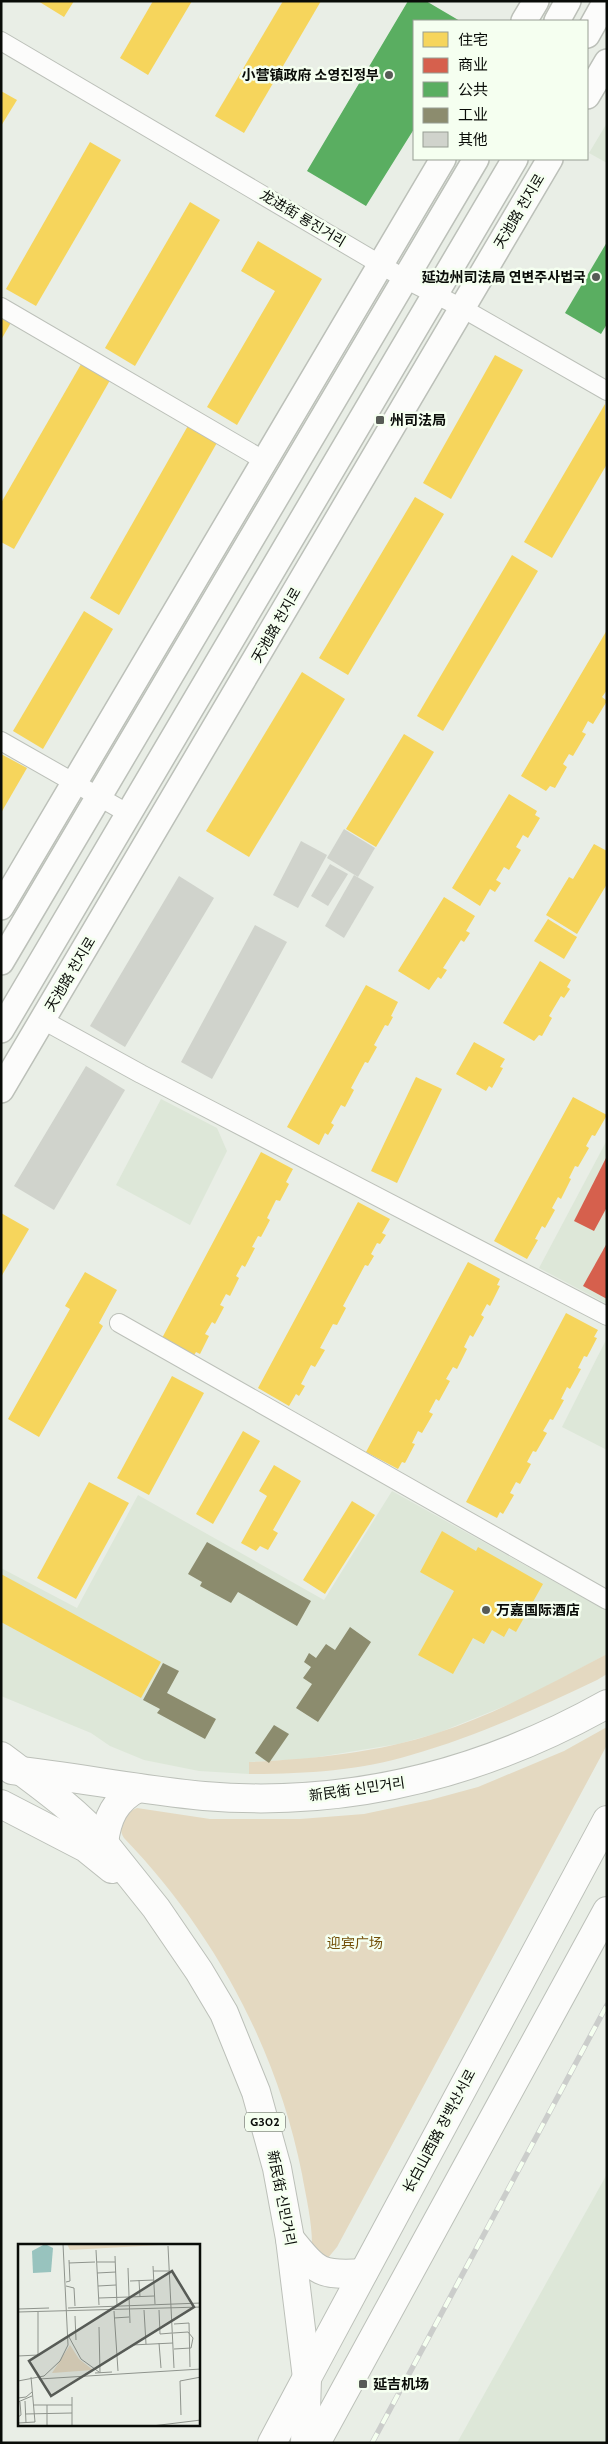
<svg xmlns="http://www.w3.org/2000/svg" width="608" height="2444" font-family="Cabin,'Noto Sans SC','Noto Sans KR',sans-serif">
<rect width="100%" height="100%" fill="#e9eee6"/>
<g fill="#dde7d8">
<polygon points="607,123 607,163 589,153"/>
<polygon points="161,1099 217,1128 227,1151 190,1225 116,1185"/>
<polygon points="607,1140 607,1304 539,1268"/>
<polygon points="607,1338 607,1450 562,1427"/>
<polygon points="392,1491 607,1611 607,1654 527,1697 438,1733 398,1744 306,1759 250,1762 249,1774 199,1771 144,1760 110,1746 91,1733 1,1696 1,1568 77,1608 138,1495 324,1600"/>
<polygon points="607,2174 607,2443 457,2443"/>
</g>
<g fill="#e4d9c1">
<path d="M 607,1654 L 607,1674 L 597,1680 C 536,1709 475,1737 411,1755 C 359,1771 303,1774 249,1774 L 249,1762 C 312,1759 377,1753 437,1733 C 497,1714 551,1683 607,1654 Z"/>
<path d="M 607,1727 L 607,1745 L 337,2247 L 327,2259 L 312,2245 C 312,2221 306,2197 302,2174 C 277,2048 213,1930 124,1838 C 116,1826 124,1813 137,1808 L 210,1819 L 300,1819 L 364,1814 L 430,1800 L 478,1787 L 564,1751 Z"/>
</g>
<g fill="#f6d55c">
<polygon points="38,1 74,1 64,17"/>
<polygon points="153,1 192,1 148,75 120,58"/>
<polygon points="283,1 321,1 244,133 215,116"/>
<polygon points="1,91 17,100 1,126"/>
<polygon points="90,142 121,160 36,306 6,289"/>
<polygon points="190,202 220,220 135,366 105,348"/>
<polygon points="258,241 322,279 237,425 207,407 275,291 241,271"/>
<polygon points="1,312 13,319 1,340"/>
<polygon points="495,355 523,370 451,499 423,483"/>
<polygon points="84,359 113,375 14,549 1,542 1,503"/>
<polygon points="605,404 607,464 552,558 524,542"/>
<polygon points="189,424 218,441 119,615 90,598"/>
<polygon points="415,497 444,514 348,675 319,658"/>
<polygon points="512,555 538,571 443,731 417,716"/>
<polygon points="84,611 113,629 43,749 13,731"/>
<polygon points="607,630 607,690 602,697 607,701 593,724 588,721 582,732 586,734 573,756 569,754 563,764 567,767 555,788 550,786 546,791 521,776"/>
<polygon points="302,672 345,699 249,857 206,831"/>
<polygon points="404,734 434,752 376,847 346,829"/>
<polygon points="1,754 27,768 1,813"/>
<polygon points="509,794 537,811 535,815 540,818 528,838 523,835 516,847 521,850 509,870 504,867 496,880 501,883 495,892 490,889 480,906 452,888"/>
<polygon points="594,844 607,851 607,884 577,934 546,915 569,877 573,879"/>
<polygon points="444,897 475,916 466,931 470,933 464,942 461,940 443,968 447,970 441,979 438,977 429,990 398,971"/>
<polygon points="548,919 577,937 564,959 534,941"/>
<polygon points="540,961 571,980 567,987 570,989 564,998 561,996 549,1016 552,1018 542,1036 539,1035 534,1041 503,1023"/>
<polygon points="366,985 398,1002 391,1016 393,1017 388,1026 385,1025 374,1045 377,1047 368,1063 365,1062 351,1088 354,1090 345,1107 341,1105 331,1123 334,1125 328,1135 325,1133 319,1145 287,1127"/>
<polygon points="474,1042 505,1059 500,1067 503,1068 492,1088 489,1086 486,1091 456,1074"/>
<polygon points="416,1077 442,1089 397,1183 371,1171"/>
<polygon points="573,1097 607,1115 595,1136 592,1135 586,1146 589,1148 578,1167 575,1166 569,1178 571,1179 561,1199 558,1197 552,1208 555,1210 545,1228 542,1226 535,1239 538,1240 527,1259 494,1241"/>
<polygon points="261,1152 293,1169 286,1182 289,1184 280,1201 276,1200 267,1218 270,1220 261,1237 258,1236 252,1247 255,1248 245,1267 242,1265 236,1276 239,1278 230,1296 226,1294 220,1305 224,1307 215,1324 212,1322 205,1334 209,1336 200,1354 196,1352 193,1357 161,1340"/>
<polygon points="358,1202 390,1219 382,1233 386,1235 380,1244 377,1243 371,1254 374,1256 368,1266 365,1265 343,1306 346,1308 337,1325 333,1324 320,1348 325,1350 315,1367 311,1365 301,1384 305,1386 299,1396 296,1394 289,1406 258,1388"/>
<polygon points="1,1213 29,1229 1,1277"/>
<polygon points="468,1262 500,1279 497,1285 500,1286 490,1306 487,1304 481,1315 484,1317 473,1337 470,1335 464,1347 467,1349 457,1369 453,1367 446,1379 450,1381 439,1401 436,1399 429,1412 433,1414 422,1433 418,1431 412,1443 415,1444 405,1463 402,1462 398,1469 366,1452"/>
<polygon points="85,1272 117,1290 99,1323 103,1326 39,1437 8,1419 70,1309 65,1306"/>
<polygon points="566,1313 598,1330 594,1337 597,1338 587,1357 584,1356 578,1368 581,1369 570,1389 567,1387 561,1399 564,1400 553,1420 550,1419 543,1431 547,1433 536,1452 533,1451 527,1462 531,1464 520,1484 516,1482 510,1493 514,1495 503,1514 500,1512 497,1518 466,1502"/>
<polygon points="172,1376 204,1393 149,1495 117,1478"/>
<polygon points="243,1431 260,1441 213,1524 196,1514"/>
<polygon points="274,1465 301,1481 273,1530 278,1533 268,1550 260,1546 256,1551 241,1543 267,1496 259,1491"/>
<polygon points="89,1482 129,1503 76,1599 37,1578"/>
<polygon points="352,1501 375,1515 325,1594 303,1580"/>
<polygon points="442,1531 476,1551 478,1547 543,1584 516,1632 509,1628 504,1637 492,1630 484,1644 473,1638 453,1674 418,1655 454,1591 420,1572"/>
<polygon points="1,1574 161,1662 141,1698 1,1622"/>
</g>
<g fill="#d6604d">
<polygon points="607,1156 607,1207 594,1231 574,1221"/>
<polygon points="607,1243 607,1299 583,1286"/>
</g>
<g fill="#5aae61">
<polygon points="408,1 426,1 460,21 414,21 414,129 366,206 307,171"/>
<polygon points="607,242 607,324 601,334 565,313"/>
</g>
<g fill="#8c8c6e">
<polygon points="207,1542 311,1601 297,1626 238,1592 231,1603 200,1586 202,1582 188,1574"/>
<polygon points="350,1627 371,1642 318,1722 296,1708 312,1684 303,1678 311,1667 304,1662 309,1653 316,1658 326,1644 335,1650"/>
<polygon points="163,1663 179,1671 167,1693 216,1719 205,1739 157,1713 160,1709 143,1700"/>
<polygon points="274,1725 289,1734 269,1763 255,1753"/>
</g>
<g fill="#d0d3cc">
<polygon points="344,829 375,848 358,877 327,858"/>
<polygon points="301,841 327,855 298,908 273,895"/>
<polygon points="330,864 348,874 328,906 311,896"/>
<polygon points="354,875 374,887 344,938 325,926"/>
<polygon points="179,876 214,898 125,1047 90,1026"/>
<polygon points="255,925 287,942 212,1079 181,1062"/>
<polygon points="86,1066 125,1090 54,1210 14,1186"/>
</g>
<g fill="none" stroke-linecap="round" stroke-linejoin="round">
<defs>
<g id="street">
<polyline points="1,41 405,279 462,308 607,391"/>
<polyline points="1,307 265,461"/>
<polyline points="1,741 129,814"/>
<polyline points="43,1020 141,1074 607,1316"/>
<polyline points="119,1323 607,1600"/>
</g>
<g id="secondary">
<polyline points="524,21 536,1"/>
<polyline points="557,21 568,1"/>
<polyline points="587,35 606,1"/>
<polyline points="587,96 607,62"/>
<polyline points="1,907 443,159"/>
<polyline points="1,962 476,159"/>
<polyline points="1,1030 515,159"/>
<polyline points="1,1090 550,159"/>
</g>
<g id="primary">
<path d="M 12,1770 C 76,1777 139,1790 204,1796 C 347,1808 482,1774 607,1704"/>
<polyline points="307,2378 607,1820"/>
<polyline points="316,2443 607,1911"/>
</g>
<g id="highway">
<path d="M 1,1756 C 37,1783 75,1809 104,1843 L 156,1908 L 199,1971 L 224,2013 L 256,2092 L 277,2168 L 290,2239 L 307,2378 L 305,2443"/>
<polyline points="1,1804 86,1848 112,1869"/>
<path d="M 104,1843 C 107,1818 115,1800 138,1788"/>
<path d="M 290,2239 C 317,2272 319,2276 363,2273"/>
<polyline points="272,2443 305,2381"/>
</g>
</defs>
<use href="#street" stroke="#bcc0b9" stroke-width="20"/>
<use href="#secondary" stroke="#bcc0b9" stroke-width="28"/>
<use href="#primary" stroke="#bcc0b9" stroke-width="30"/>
<use href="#highway" stroke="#bcc0b9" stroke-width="30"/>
<use href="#street" stroke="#fcfcfb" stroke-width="18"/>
<use href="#secondary" stroke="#fcfcfb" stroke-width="25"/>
<use href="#primary" stroke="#fcfcfb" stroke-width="28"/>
<use href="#highway" stroke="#fcfcfb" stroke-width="28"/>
<defs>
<polyline id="rail" points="372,2443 607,2005"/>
</defs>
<use href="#rail" stroke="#cbcdcb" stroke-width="5.5"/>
<use href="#rail" stroke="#f5fff0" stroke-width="4" stroke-dasharray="11" stroke-linecap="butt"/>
</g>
<g fill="#575b56" stroke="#f5fff0" stroke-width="2">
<circle cx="389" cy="75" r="5"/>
<circle cx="596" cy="277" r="5"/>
<rect x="375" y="415" width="10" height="10" rx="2.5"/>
<circle cx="486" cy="1610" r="5"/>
<rect x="358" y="2379" width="10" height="10" rx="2.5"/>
</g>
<g text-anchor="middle" stroke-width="5" stroke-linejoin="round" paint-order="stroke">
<rect fill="#f5fff0" stroke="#50554e" stroke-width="1" x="245" y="2112.5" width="40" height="19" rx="4"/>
<g font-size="12" font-weight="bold" fill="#090c08">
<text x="265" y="2126">G302</text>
</g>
<g font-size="14" font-weight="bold" fill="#090c08" stroke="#f5fff0" text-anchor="start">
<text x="379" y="80" text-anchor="end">小营镇政府 소영진정부</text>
<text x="586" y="282" text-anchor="end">延边州司法局 연변주사법국</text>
<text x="390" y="425">州司法局</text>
<text x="496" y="1615">万嘉国际酒店</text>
<text x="373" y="2389">延吉机场</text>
</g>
<g font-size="14" fill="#090c08" stroke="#f5fff0">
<text transform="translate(519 211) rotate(-59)" y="5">天池路 천지로</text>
<text transform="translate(303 218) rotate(31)" y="5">龙进街 룡진거리</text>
<text transform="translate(276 625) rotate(-60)" y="5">天池路 천지로</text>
<text transform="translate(70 974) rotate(-59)" y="5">天池路 천지로</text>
<text transform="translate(357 1789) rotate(-8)" y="5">新民街 신민거리</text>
<text transform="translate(439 2131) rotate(-62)" y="5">长白山西路 장백산서로</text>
<text transform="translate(282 2198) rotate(79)" y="5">新民街 신민거리</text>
</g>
<g font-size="14" fill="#725009" stroke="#f5fff0">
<text x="355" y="1948">迎宾广场</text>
</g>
</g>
<g transform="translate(18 2244)">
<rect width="182" height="182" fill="#e9eee6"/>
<path d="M 49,0 L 160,0 L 52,6 ZM 52,101 L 61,115 L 75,126 L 34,129 Z" fill="#e4d9c1"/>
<path d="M 27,0 L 35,4 L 33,28 L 15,29 L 14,7 Z" fill="#98c3be"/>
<path fill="none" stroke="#8f948d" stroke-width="1" d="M 150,2 L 156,124M 78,6 L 81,61M 97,12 L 99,61M 79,18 L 97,18M 51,19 L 77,18M 135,22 L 137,60M 110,24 L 112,79M 135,27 L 151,27M 79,29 L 98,28M 121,36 L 122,53M 112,37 L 136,36M 48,38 L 52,37 L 51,16M 48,42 L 56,44 L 57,62M 80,42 L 98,41M 111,53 L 136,52M 81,54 L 111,53M 50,64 L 183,59M 0,65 L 31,64M 126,66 L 128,100M 141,66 L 142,90 L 154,89M 96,67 L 100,127M 0,68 L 183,63M 57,72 L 58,96M 96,74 L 111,73M 156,80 L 171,79 L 172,123M 81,83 L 82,129M 155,89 L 170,88 L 175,94 L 173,104 L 156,105M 51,93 L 63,115 L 81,128M 141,99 L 143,124M 114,101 L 155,99M 0,112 L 20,111 L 20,68M 77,129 L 94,128M 21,135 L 183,125M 0,137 L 26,132 L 42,117 L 50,101 L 45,0M 0,154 L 8,153 L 14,148M 7,157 L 8,179M 0,158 L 14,152M 15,161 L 54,161M 7,170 L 54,169M 163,171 L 162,137 L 183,133M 0,173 L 3,171 L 2,158M 0,179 L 17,178 L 13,133M 29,182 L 29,161M 54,182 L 54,153M 134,182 L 183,176"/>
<path fill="#575b56" fill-opacity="0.15" stroke="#575b56" stroke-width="2.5" d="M 154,27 L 176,63 L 33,152 L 11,117 Z"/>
<rect width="182" height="182" fill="none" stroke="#090c08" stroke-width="2.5"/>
</g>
<rect width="608" height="2444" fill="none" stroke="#090c08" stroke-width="5"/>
<rect x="413" y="20" width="175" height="140" fill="#f5fff0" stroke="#979e93"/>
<rect x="423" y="32" width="25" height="15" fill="#f6d55c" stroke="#979e93"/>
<text x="458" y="45" font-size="15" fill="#090c08">住宅</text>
<rect x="423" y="58" width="25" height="15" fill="#d6604d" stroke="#979e93"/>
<text x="458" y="70" font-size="15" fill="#090c08">商业</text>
<rect x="423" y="82" width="25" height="15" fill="#5aae61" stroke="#979e93"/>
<text x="458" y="95" font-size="15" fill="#090c08">公共</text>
<rect x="423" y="108" width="25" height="15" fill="#8c8c6e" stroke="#979e93"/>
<text x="458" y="120" font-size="15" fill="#090c08">工业</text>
<rect x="423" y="132" width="25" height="15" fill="#d0d3cc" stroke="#979e93"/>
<text x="458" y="145" font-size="15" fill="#090c08">其他</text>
</svg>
